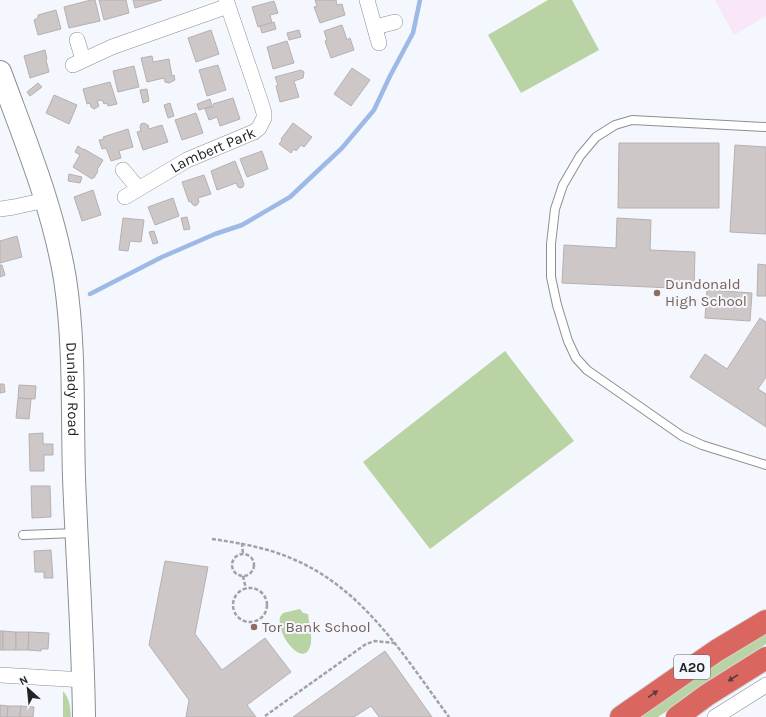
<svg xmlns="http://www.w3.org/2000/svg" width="766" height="717" font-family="Karla,sans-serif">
<rect width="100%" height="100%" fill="#f4f7fd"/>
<polygon fill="#f9e6f7" points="715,0 766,0 766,16 734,35"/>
<g fill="#bad3a5">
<polygon points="548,0 572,0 599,50 521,93 488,35"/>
<polygon points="505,351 574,441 430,549 363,462"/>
<path d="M 300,609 L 303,613 L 308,614 C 309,623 312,633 311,642 C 307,672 276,637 280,617 L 283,613 Z"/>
<polygon points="766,630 766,644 658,717 635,717"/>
<path d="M 63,691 C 70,699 70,707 71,717 L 63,717 Z"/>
</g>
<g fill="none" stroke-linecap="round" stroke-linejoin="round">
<polyline stroke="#9db9e6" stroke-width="4.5" points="90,294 162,257 215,234 242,225 290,197 342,148 374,110 390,76 413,33 420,0"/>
</g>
<g fill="#cec7c7" stroke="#b7b0b0">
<polygon points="91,0 95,0 100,21 69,28 64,7"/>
<polygon points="99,0 126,0 129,13 104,20"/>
<polygon points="133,0 162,0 135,8"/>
<polygon points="315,0 336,0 337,5 342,4 345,15 320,23 314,7 317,6"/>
<polygon points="274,1 278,13 270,15 272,23 258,27 252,7"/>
<polygon points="56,10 61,29 38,35 34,20 38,18 38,15"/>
<polygon points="274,22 276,29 262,33 260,26"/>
<polygon points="342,25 347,40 350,38 354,50 331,58 325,41 327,40 324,31"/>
<polygon points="211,30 219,54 196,62 188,38"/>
<polygon points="299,30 301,37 289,40 287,33"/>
<polygon points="287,41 294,63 273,69 267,47"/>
<polygon points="45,50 47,59 46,60 49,72 30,78 24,56"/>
<polygon points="152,56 153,62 169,59 172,76 174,75 175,80 169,83 165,82 164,78 147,82 141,58"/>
<polygon points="218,65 226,90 207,96 199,70"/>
<polygon points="134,66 139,87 118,92 113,71"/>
<polygon points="352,68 370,80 351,106 334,94"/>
<polygon points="301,70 304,72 303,78 294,81 299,97 280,102 276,86 278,85 275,77"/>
<polygon points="110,82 117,104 108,106 107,103 104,104 102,100 97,101 99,106 96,108 94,109 91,107 90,103 87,104 83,89"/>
<polygon points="38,83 42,87 30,96 27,92"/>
<polygon points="147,89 149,101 143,103 140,90"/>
<polygon points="54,95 77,105 69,124 46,113"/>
<polygon points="233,98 240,119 220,126 217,117 209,120 205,109 214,106 213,104"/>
<polygon points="210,99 212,106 199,110 197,104"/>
<polygon points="170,103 174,116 168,118 164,105"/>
<polygon points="196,113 203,133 182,140 175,120"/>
<polygon points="144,123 148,125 149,129 162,125 168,142 143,150 137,132 141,131 140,127 141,124"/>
<polygon points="293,123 312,137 304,147 301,145 296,151 294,149 291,153 279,144 282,140 281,139"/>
<polygon points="128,129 133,147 119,151 121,158 111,161 106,148 102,149 99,140 104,139 103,137"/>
<polygon points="619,143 719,143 719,208 618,208"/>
<polygon points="735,145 766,147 766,234 730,232"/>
<polygon points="78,146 84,150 84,149 103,160 97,170 98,171 94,178 93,177 92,179 73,167 80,155 75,152"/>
<polygon points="262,151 268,169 247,177 240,159"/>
<polygon points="235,161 244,184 243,187 240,188 238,187 236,183 217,190 211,171"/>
<polygon points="69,174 82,177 80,183 68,181"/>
<polygon points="204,175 211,194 198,198 199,202 197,205 195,206 192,204 191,201 189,202 182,182"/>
<polygon points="93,190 101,215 82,221 74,197"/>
<polygon points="173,198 179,216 155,225 148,207"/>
<polygon points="187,217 190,229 184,230 181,218"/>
<polygon points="123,218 144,220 141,242 130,241 128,251 119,250"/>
<polygon points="617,218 651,220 650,250 695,252 694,289 562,283 564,245 616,248"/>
<polygon points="154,231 158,243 153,244 149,232"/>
<polygon points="17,236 22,257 0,263 0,241"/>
<polygon points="758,264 766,265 766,296 757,296"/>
<polygon points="0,265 2,265 5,275 0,277"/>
<polygon points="707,290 752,293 750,321 705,318"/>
<polygon points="760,318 766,322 766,377 758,389 766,394 766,427 690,377 705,354 727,369"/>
<polygon points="0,384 4,384 5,392 0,393"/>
<polygon points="19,385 36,386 35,399 18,398"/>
<polygon points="18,398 31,399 29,419 16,418"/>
<polygon points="43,433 43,444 53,444 53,455 44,455 44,471 30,471 29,434"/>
<polygon points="31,486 50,486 51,517 32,518"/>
<polygon points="51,550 53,578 44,578 44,572 35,572 34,551"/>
<polygon points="165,561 208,567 195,634 222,670 265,638 291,672 247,705 256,717 186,717 189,700 149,645"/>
<rect x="0" y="631" width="3" height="19"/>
<polygon points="3,631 16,632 16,650 3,650"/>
<polygon points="16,632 29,632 28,650 16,650"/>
<polygon points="29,632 49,633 48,649 41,649 41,651 28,650"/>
<polygon points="385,651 432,717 379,717 371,706 354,717 293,717"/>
<polygon points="0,705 8,706 7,717 0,717"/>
<polygon points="8,706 21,706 20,717 7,717"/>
<polygon points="21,706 34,707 33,717 20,717"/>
</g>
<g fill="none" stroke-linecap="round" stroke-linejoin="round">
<defs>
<g id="lane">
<polyline points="766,127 632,120 615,125 596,137 580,156 563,185 555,209 551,244 551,277 557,305 568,341 576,358 587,370 682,436 702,445 766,465"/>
<polyline points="23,535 76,533"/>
</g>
<g id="street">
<polyline points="367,0 379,43"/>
<polyline points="375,27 395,22"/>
<polyline points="77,40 83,59"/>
<polyline points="73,65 112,47 228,6"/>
<polyline points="123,170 138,188"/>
<path id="s1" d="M 125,197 L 187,160 L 254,132 L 259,128 L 264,118 L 264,113 L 261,103 L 226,0"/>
<polyline points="0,209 14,207 46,200"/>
<polyline points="0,675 84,680"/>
<polyline points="715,717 766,685"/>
</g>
<g id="secondary">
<path id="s2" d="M 0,72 C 25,140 53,207 65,279 C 75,345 72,411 74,477 C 77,557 83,637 84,717"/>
</g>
<g id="highway">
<polyline points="621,717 716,651 766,621"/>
<polyline points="677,717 707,695 766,658"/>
</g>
</defs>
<use href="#lane" stroke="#8c8e93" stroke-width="10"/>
<use href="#street" stroke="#8c8e93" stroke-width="16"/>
<use href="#secondary" stroke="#8c8e93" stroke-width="24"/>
<use href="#highway" stroke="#d3d3d3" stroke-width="24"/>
<g stroke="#a0a2a6" stroke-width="2.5" stroke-dasharray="4 2" stroke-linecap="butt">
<path d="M 212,539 C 240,543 269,548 295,560 C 365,590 406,659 449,717"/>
<polyline points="242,543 243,554"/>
<circle cx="243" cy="565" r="11"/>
<polyline points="243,576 246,589"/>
<circle cx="250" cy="605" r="17"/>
<polyline points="265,716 366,644 375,641 394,643"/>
</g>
<use href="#lane" stroke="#fff" stroke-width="8"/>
<use href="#street" stroke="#fff" stroke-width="15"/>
<use href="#secondary" stroke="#fff" stroke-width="22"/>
<use href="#highway" stroke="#da675f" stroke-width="22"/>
</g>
<defs><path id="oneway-solid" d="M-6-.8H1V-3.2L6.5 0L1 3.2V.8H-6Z"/></defs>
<g fill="#623b39">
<use href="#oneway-solid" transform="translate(733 678) rotate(147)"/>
<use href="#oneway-solid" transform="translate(653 694) rotate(-35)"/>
</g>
<g fill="#8d6e63" stroke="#f4f7fd" stroke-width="1.5">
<circle cx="657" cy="293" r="4"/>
<circle cx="254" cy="627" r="4"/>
</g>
<g text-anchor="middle" stroke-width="4" stroke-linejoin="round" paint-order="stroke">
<rect fill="#f4f7fd" stroke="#616366" stroke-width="1" x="674" y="655" width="36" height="24" rx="3"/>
<g font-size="14" font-weight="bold" fill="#222325">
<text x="692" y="672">A20</text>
</g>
<g font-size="15" fill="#222325" stroke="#f4f7fd">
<text dy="5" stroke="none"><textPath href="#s1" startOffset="100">Lambert Park</textPath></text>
<text dy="5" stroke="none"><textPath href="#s2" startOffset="328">Dunlady Road</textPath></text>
</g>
<g font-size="15" fill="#785e54" stroke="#f4f7fd" text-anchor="start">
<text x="665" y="289">Dundonald<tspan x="665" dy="17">High School</tspan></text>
<text x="262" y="632">Tor Bank School</text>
</g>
</g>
<g transform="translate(28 689) rotate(333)" stroke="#f4f7fd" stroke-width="3" paint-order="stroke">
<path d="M0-3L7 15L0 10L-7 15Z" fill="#222325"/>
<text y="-6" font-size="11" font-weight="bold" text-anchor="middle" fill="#222325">N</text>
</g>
</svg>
